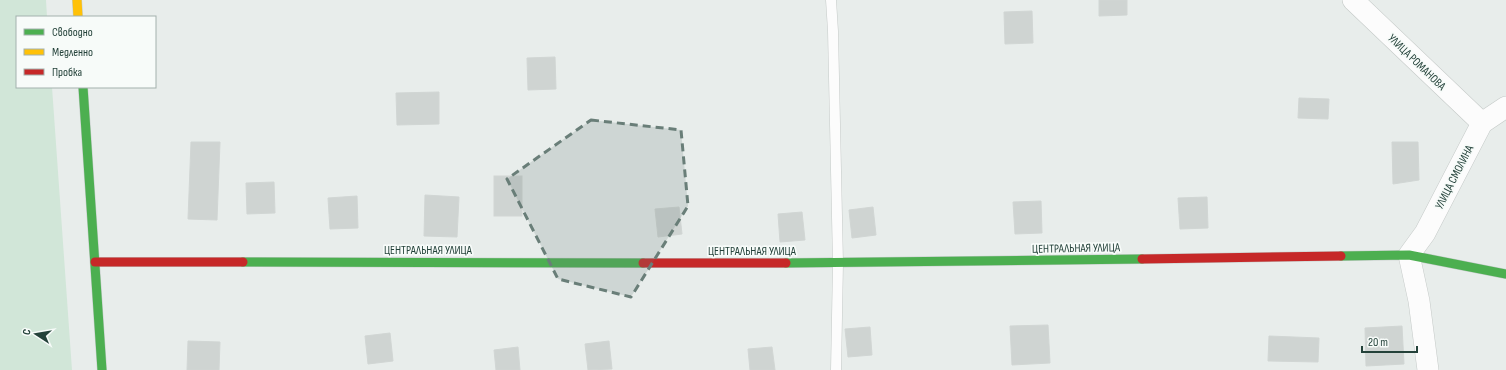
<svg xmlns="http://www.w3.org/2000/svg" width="1506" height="370" font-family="'Sofia Sans Condensed',sans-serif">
<rect width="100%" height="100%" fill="#e8edeb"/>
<polygon fill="#d1e6d8" points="0,0 46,0 47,17 17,17 17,87 52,87 72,370 0,370"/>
<g fill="#cfd4d2" stroke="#d1d6d4">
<polygon points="1099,0 1127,0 1127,15 1099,16"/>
<polygon points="1032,11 1033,43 1005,44 1004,12"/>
<polygon points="555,57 556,89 528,90 527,58"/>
<polygon points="439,92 439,124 397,125 396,93"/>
<polygon points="1299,98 1329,99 1328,119 1298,118"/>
<polygon points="191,142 220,142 217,220 188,219"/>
<polygon points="1392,142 1418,142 1419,180 1393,184"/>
<rect x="494" y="176" width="28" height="40"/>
<polygon points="274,182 275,213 247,214 246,183"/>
<polygon points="425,195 459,197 457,237 424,236"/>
<polygon points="357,196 358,228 330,229 328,198"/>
<polygon points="1207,197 1208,228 1180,229 1178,198"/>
<polygon points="1041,201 1042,233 1015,234 1013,202"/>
<polygon points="679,207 682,234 658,237 655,209"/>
<polygon points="873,207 876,235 852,238 849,210"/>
<polygon points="802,212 805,240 780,242 778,214"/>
<polygon points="1048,325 1050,363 1012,365 1010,326"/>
<polygon points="1402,326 1404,364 1366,366 1365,328"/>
<polygon points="870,327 872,355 848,357 845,329"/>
<polygon points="390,333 393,361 368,364 365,336"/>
<polygon points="1269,336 1319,338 1318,362 1268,361"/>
<polygon points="188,341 220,342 219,370 187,370"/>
<polygon points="609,341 612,369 588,370 585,344"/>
<polygon points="518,347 520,370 496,370 494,350"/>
<polygon points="772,347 775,370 750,370 748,349"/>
</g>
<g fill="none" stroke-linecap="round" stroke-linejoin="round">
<defs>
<polyline id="lane" points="831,0 833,31 838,263 836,370"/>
<g id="street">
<polyline points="1353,0 1482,123"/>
<polyline points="1428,370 1419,301 1409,255 1425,233 1482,123 1506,107"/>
</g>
<g id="fast">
<polyline points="83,87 102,370"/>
<polyline points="1341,256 1409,255 1506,274"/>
<polyline points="243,262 643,263"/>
<polyline points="786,263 1142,259"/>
</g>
<polyline id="slow" points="77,0 78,17"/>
<g id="jam">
<polyline points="1142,259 1341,256"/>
<polyline points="95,262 243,262"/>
<polyline points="643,263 786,263"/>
</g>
</defs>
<use href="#lane" stroke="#c5cac8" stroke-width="11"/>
<use href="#street" stroke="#c5cac8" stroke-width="22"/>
<use href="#fast" stroke="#c3cbc8" stroke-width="10"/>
<use href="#slow" stroke="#c3cbc8" stroke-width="10"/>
<use href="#jam" stroke="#c3cbc8" stroke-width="10"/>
<use href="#lane" stroke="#fcfcfc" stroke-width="10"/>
<use href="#street" stroke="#fcfcfc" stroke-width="21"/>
<use href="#fast" stroke="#4caf50" stroke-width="9"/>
<use href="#slow" stroke="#ffc107" stroke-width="9"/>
<use href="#jam" stroke="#c62828" stroke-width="9"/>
</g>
<path fill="#697e78" fill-opacity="0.2" stroke="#697e78" stroke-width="3" stroke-dasharray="8 5" stroke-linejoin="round" d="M 591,120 L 681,130 L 688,206 L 631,297 L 558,279 L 507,179 Z"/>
<g text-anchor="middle" stroke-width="3.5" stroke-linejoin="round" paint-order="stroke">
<g font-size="12" fill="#24423a" stroke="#f7fbf9">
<text transform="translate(1417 62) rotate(44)" y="4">УЛИЦА РОМАНОВА</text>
<text transform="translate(1454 177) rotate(-63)" y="4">УЛИЦА СМОЛИНА</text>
<text transform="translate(1076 248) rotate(-1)" y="4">ЦЕНТРАЛЬНАЯ УЛИЦА</text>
<text x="428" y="254">ЦЕНТРАЛЬНАЯ УЛИЦА</text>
<text x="752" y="255">ЦЕНТРАЛЬНАЯ УЛИЦА</text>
</g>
</g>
<rect x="16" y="16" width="140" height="72" fill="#f7fbf9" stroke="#a3b1ad"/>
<rect x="24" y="29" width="20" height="6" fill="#4caf50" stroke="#a3b1ad"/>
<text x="52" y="36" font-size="12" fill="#24423a">Свободно</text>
<rect x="24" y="49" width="20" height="6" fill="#ffc107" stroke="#a3b1ad"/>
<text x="52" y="56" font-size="12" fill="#24423a">Медленно</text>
<rect x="24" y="69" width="20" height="6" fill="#c62828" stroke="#a3b1ad"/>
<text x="52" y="76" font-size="12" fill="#24423a">Пробка</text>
<g transform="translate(36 334) rotate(282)" stroke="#f7fbf9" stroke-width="3" paint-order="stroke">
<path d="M0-3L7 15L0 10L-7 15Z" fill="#24423a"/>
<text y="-6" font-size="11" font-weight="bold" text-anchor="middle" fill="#24423a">С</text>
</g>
<path d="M1362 346v6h55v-6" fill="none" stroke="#24423a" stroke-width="2"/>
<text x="1368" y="346" font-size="12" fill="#24423a" stroke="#f7fbf9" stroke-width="3" paint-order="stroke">20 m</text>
</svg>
